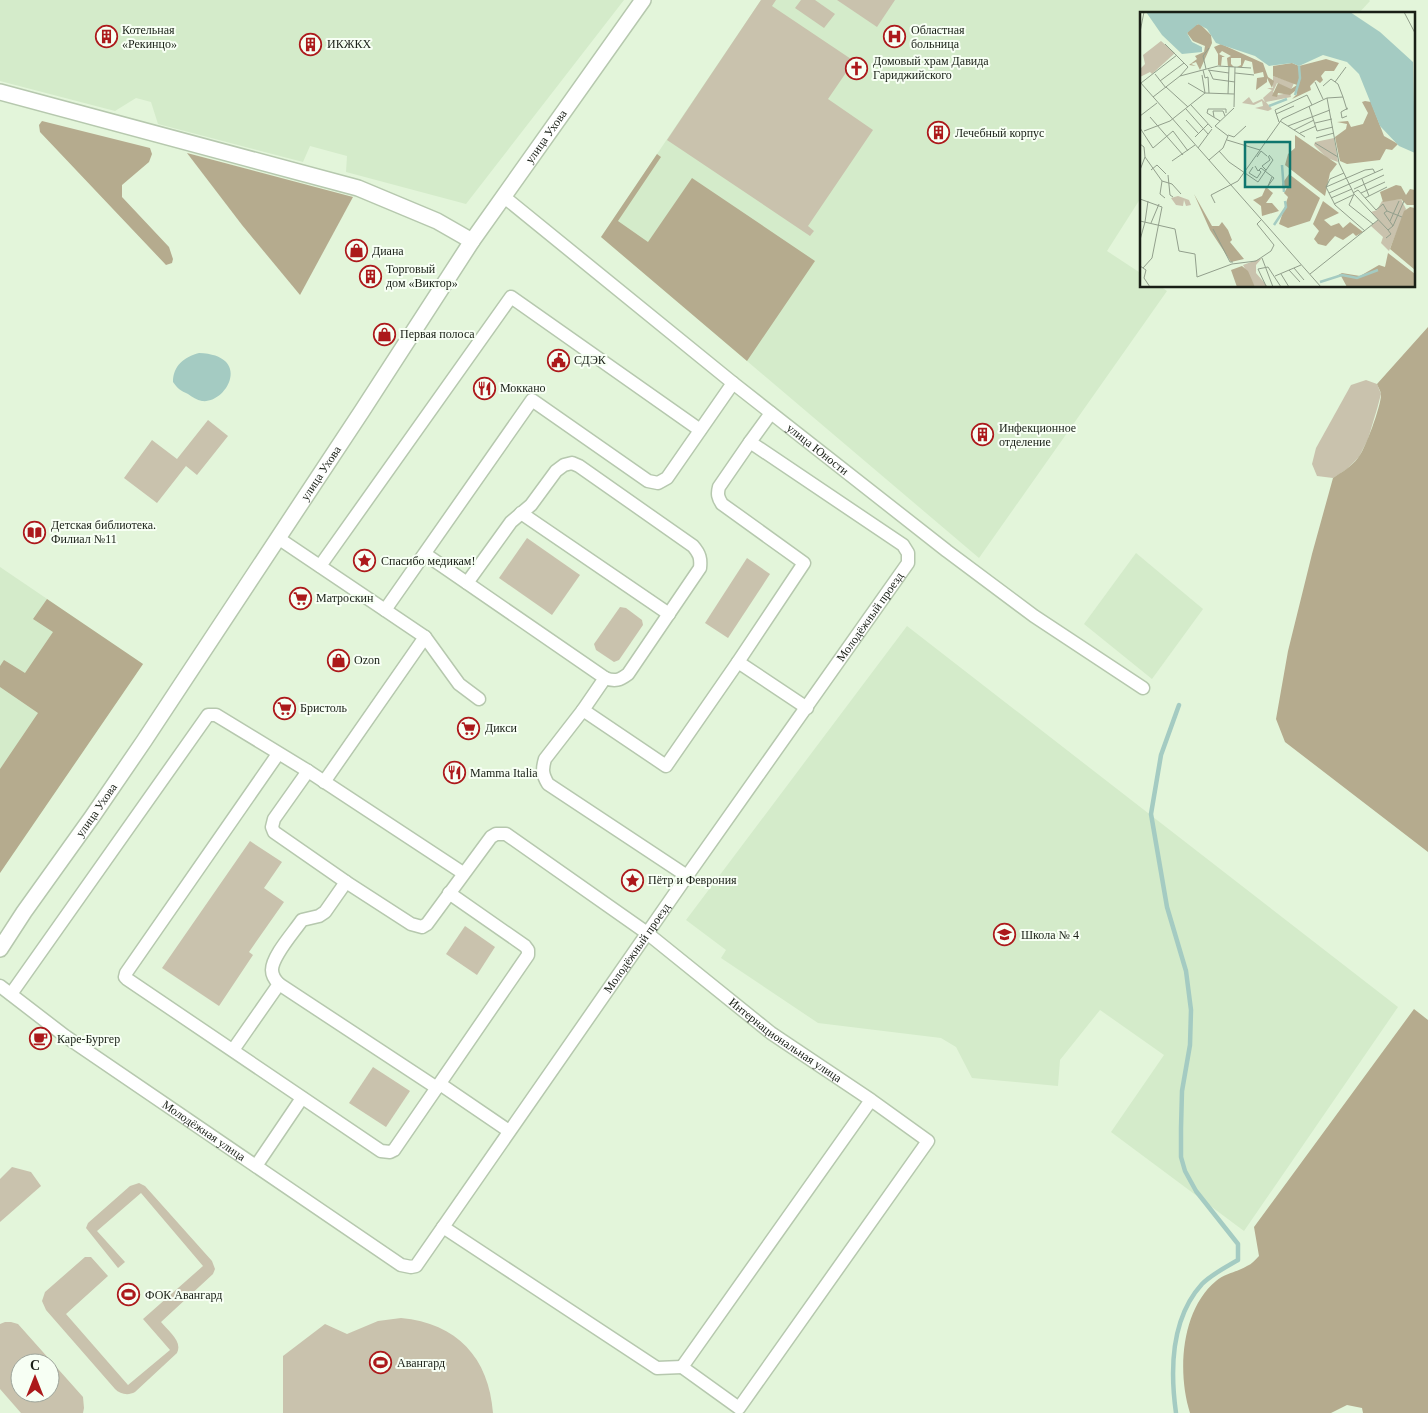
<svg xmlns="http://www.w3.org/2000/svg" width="1428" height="1413" font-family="Georgia,serif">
<rect width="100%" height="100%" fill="#e3f5da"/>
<g fill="#d4ebca">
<polygon points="0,0 624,0 466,204 346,172 347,156 310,146 303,162 158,124 151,102 136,98 115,111 0,81"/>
<polygon points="761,0 1369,0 1370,1 1358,14 1142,14 1142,196 1107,251 1142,274 1142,286 1160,286 1167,291 979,558 601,237"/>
<polygon points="1136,553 1203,609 1152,679 1084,624"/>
<polygon points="0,567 143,664 0,873"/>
<polygon points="907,626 1398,1007 1244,1231 1111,1132 1164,1055 1100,1010 1060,1060 1058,1086 972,1078 956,1047 941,1038 818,1023 721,958 726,950 686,920"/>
</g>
<g fill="#c9c2ad" fill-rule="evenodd">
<polygon points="761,0 776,0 772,6 854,61 828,99 873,130 808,226 814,231 810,236 667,140"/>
<polygon points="801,0 815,0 835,14 824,28 795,8"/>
<polygon points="837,0 895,0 877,27"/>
<polygon points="1366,380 1377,384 1381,394 1377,409 1368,439 1359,457 1347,469 1333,478 1317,476 1312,464 1316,448 1351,385"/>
<polygon points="208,420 228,436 197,475 186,466 157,503 124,478 152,440 177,459"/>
<polygon points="527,538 580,575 552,615 499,578"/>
<polygon points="747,558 770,574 728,638 705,623"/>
<polygon points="620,607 626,608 642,620 643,625 619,660 614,662 596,650 594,644"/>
<polygon points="250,841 282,862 264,888 284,902 249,952 253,955 219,1006 162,968"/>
<polygon points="465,926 495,947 477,975 446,954"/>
<polygon points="373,1067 410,1091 386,1127 349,1103"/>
<polygon points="12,1167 31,1172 41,1186 0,1222 0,1179"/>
<path d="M 139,1183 L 145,1186 L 212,1261 L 215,1269 L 213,1274 L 161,1322 C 168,1331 183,1341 177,1353 L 135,1392 C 128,1396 120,1394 115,1389 L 46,1310 L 42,1301 L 45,1292 L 85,1257 L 91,1257 L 108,1276 L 66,1314 L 128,1385 L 170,1350 L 143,1319 L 203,1266 L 141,1193 L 97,1231 L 125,1262 L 118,1268 L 86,1228 L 88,1223 L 130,1186 Z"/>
<path d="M 401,1318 C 457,1323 489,1358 493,1413 L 283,1413 L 283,1356 L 325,1324 L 347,1334 L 378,1321 Z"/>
<path d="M 5,1322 L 11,1322 L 18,1324 L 83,1397 L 84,1408 L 83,1413 L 21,1413 L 0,1389 L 0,1324 ZM 20,1363 L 50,1363 L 50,1393 L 20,1393 Z"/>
</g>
<g fill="#b5ab8e">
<polygon points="42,121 150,148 152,154 149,162 122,185 122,197 169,247 173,259 172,263 166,265 40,132 39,125"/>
<polygon points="187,153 353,197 300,295 242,225"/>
<polygon points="657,154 661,157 618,221 648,242 692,178 815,261 747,361 601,237"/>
<path d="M 1428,327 L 1428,852 L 1285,742 L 1276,719 L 1288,651 L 1312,554 L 1333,478 C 1342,472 1351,467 1358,458 C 1365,450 1381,406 1381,395 C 1381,391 1378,387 1377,384 Z"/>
<polygon points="47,599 143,664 0,873 0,769 38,713 0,687 0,666 4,660 25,673 53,632 33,619"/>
<path d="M 1414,1009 L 1428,1020 L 1428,1413 L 1363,1413 L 1362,1408 L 1347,1405 L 1331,1413 L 1190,1413 C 1177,1372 1181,1310 1216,1281 C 1225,1273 1238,1272 1247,1266 C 1252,1264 1255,1260 1259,1256 L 1254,1227 Z"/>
</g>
<path fill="#a4cbc2" d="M 199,353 C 253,355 227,404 202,401 C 197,400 192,397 188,394 C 181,391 177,388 173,382 C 173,366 184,357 199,353 Z"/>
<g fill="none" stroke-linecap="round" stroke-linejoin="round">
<path stroke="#a4cbc2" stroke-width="4.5" d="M 1176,1413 C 1170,1370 1171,1318 1202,1284 C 1212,1274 1226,1267 1238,1260 L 1238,1244 L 1196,1191 L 1185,1171 L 1181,1157 L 1181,1128 L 1182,1091 L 1190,1045 L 1191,1010 L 1186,971 L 1167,907 L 1151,814 L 1161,755 L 1179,705"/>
<defs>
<g id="minor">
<path id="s1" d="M 503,196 L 733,383 L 947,551 L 1034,616 L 1143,688"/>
<polyline points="521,513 669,614"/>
<polyline points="278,538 385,610 532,400 648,481 658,483 667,478 733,383"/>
<polyline points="425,554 605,678 583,710"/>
<polyline points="320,566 511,297 700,430"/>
<path d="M 467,583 L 511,522 L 531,505 L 556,471 L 564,465 L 572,463 L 579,466 L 693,546 C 700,554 701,559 700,568 L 628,674 C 620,680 615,682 605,678"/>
<polyline points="425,637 459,684 479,699"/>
<polyline points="738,662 807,708"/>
<polyline points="278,754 126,973 125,977 127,979 381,1151 390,1152 394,1150 528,955 528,950 525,946 449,893"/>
<path id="s2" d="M 308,771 L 274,819 L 272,827 L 274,832 L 346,882 L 411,924 L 422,927 L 427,924 L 491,837 L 496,834 L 506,834 L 647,933 L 771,1033 L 871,1100 L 928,1141 L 739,1408 L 682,1367 L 871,1100"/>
<polyline points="324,782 425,637 385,610"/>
<path d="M 687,876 L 548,784 C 542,774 542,769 545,759 L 583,710 L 666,766 L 738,662 L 804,563 L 722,504 C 718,498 717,494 719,487 L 750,442"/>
<polyline points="279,984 437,1088"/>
<path id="s3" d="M 0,986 L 65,1036 L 401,1265 L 411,1267 L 416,1266 L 687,876 L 908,563 L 908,553 L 903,545 L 750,442 L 771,413"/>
<polyline points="11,994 208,715 216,715 308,771 463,873"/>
<path d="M 233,1050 L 279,984 C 275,980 272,976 272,970 C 272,956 294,932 302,920 L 319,916 L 325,912 L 346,882"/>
<polyline points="440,1084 509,1131"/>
<polyline points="256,1166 302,1098"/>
<polyline points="443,1227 657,1368 682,1367"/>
</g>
<g id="tertiary">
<polyline points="0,92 358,188 437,221 472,241"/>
<path id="s4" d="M 0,949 L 24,912 L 92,817 L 144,741 L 362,411 L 472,241 L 643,0"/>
</g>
</defs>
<use href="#minor" stroke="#b6c8ae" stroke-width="15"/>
<use href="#tertiary" stroke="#b6c8ae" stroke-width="18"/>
<use href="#minor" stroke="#fff" stroke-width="12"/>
<use href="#tertiary" stroke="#fff" stroke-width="15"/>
</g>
<defs>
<symbol id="building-ring" viewBox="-11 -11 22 22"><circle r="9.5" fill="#f7fff4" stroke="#ac191b" stroke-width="1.5"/><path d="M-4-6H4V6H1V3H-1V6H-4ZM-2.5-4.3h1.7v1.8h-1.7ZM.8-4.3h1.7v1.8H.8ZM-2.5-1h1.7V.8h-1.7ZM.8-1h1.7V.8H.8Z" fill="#ac191b"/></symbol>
<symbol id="hospital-ring" viewBox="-11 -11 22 22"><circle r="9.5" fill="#f7fff4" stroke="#ac191b" stroke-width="1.5"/><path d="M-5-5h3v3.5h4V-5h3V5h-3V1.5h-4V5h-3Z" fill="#ac191b"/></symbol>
<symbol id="church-ring" viewBox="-11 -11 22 22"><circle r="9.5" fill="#f7fff4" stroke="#ac191b" stroke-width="1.5"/><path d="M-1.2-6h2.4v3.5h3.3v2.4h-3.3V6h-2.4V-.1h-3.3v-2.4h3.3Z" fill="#ac191b"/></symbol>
<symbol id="shop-ring" viewBox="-11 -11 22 22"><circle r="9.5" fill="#f7fff4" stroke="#ac191b" stroke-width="1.5"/><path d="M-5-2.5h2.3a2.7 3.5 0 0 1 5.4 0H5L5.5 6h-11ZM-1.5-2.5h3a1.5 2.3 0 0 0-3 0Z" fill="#ac191b"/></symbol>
<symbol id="civic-ring" viewBox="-11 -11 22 22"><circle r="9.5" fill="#f7fff4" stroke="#ac191b" stroke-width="1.5"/><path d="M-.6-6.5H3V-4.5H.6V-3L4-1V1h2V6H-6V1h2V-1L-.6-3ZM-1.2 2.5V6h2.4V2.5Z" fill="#ac191b"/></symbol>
<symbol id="restaurant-ring" viewBox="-11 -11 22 22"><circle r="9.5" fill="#f7fff4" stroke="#ac191b" stroke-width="1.5"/><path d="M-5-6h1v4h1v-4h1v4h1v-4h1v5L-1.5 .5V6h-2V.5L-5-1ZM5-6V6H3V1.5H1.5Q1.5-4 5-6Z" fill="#ac191b"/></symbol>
<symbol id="library-ring" viewBox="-11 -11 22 22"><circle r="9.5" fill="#f7fff4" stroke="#ac191b" stroke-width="1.5"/><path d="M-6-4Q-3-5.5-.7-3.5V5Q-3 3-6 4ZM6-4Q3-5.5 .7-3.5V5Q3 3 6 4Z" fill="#ac191b"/></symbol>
<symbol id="sight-ring" viewBox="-11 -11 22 22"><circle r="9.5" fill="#f7fff4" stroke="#ac191b" stroke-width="1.5"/><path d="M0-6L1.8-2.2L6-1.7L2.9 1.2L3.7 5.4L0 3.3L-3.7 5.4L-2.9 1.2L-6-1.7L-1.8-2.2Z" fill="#ac191b"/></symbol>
<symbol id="supermarket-ring" viewBox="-11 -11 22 22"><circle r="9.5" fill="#f7fff4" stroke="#ac191b" stroke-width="1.5"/><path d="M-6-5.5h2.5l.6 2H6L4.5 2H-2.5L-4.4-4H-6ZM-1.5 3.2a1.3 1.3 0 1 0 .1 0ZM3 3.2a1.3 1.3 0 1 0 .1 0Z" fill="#ac191b"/></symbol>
<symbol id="school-ring" viewBox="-11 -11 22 22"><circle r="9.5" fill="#f7fff4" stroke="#ac191b" stroke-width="1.5"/><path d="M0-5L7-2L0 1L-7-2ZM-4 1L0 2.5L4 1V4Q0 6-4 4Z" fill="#ac191b"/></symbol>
<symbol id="cafe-ring" viewBox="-11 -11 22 22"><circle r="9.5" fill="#f7fff4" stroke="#ac191b" stroke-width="1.5"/><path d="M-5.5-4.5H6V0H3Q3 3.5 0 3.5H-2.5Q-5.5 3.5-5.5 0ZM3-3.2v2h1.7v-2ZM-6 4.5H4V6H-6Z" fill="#ac191b"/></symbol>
<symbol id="stadium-ring" viewBox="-11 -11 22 22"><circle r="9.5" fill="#f7fff4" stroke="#ac191b" stroke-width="1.5"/><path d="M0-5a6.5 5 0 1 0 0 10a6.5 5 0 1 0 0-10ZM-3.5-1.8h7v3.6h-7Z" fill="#ac191b"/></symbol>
</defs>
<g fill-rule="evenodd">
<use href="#building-ring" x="94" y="24" width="25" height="25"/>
<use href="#hospital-ring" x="882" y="24" width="25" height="25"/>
<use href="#building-ring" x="298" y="32" width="25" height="25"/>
<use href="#church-ring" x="844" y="56" width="25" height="25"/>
<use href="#building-ring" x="926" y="120" width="25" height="25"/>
<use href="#shop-ring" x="344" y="238" width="25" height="25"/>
<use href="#building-ring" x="358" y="264" width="25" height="25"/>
<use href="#shop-ring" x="372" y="322" width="25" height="25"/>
<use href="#civic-ring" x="546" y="348" width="25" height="25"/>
<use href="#restaurant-ring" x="472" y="376" width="25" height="25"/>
<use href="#building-ring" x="970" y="422" width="25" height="25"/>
<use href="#library-ring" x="22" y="520" width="25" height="25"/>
<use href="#sight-ring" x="352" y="548" width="25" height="25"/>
<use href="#supermarket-ring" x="288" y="586" width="25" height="25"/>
<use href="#shop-ring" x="326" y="648" width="25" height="25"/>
<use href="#supermarket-ring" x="272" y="696" width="25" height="25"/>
<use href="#supermarket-ring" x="456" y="716" width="25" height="25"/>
<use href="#restaurant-ring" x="442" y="760" width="25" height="25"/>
<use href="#sight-ring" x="620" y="868" width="25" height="25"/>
<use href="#school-ring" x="992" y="922" width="25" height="25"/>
<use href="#cafe-ring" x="28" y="1026" width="25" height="25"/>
<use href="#stadium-ring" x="116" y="1282" width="25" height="25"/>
<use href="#stadium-ring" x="368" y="1350" width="25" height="25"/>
</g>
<g text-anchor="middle" stroke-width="4" stroke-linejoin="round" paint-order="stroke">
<g font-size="12" fill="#191f16" stroke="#f7fff4" text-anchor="start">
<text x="122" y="34">Котельная<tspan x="122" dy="14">«Рекинцо»</tspan></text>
<text x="911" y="34">Областная<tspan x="911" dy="14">больница</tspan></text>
<text x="327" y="48">ИКЖКХ</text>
<text x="873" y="65">Домовый храм Давида<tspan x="873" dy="14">Гариджийского</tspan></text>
<text x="955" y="137">Лечебный корпус</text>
<text x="372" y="255">Диана</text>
<text x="386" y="273">Торговый<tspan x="386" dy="14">дом «Виктор»</tspan></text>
<text x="400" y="338">Первая полоса</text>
<text x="574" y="364">СДЭК</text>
<text x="500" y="392">Моккано</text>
<text x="999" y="432">Инфекционное<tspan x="999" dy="14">отделение</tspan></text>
<text x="51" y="529">Детская библиотека.<tspan x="51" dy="14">Филиал №11</tspan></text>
<text x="381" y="565">Спасибо медикам!</text>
<text x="316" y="602">Матроскин</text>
<text x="354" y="664">Ozon</text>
<text x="300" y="712">Бристоль</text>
<text x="485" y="732">Дикси</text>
<text x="470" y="777">Mamma Italia</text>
<text x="648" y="884">Пётр и Феврония</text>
<text x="1021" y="939">Школа № 4</text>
<text x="57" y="1043">Каре-Бургер</text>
<text x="145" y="1299">ФОК Авангард</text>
<text x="397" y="1367">Авангард</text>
</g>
<g font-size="12" fill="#191f16" stroke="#f7fff4">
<text dy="4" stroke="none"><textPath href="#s4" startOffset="979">улица Ухова</textPath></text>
<text dy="4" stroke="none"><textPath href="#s1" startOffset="404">улица Юности</textPath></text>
<text dy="4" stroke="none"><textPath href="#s4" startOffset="574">улица Ухова</textPath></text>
<text dy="4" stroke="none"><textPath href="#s3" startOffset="1296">Молодёжный проезд</textPath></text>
<text dy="4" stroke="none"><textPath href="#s4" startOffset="169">улица Ухова</textPath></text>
<text dy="4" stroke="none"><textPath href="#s3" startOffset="891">Молодёжный проезд</textPath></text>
<text dy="4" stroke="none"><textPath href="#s2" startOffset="726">Интернациональная улица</textPath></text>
<text dy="4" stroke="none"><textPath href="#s3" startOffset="250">Молодёжная улица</textPath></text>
</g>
</g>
<g transform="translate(1140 12)">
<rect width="275" height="275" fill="#e3f5da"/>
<path d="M 21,29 L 35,41 L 12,62 L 10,60 L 0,65 L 0,57 L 5,52 L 3,43 ZM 133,64 L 154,71 L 151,78 L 137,71 L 133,80 L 137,83 L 150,81 L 151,85 L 126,90 L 132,97 L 128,99 L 115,96 L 123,94 L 122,89 L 114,93 L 102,91 L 109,85 L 113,91 L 122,87 L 125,90 L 123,86 L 132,78 L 127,76 L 133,76 ZM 194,126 L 198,150 L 187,146 L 174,133 L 175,130 ZM 38,184 L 49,188 L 51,193 L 46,194 L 44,188 L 43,194 L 36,193 L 31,186 ZM 261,187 L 266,197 L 249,239 L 241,231 L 243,225 L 231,214 L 238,208 L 231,200 L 237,198 L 242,189 ZM 122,246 L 116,253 L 116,261 L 128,275 L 115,275 L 103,253 Z" fill="#c9c2ad"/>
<path d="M 60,12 L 71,23 L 72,31 L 60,58 L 56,50 L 51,52 L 56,54 L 49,53 L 57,47 L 55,44 L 64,40 L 65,34 L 53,29 L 47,21 L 53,13 ZM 81,32 L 123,51 L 128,65 L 134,69 L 132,76 L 127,66 L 127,70 L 116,78 L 117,66 L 124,65 L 123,60 L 114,62 L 112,50 L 105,48 L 102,55 L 97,55 L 101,53 L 101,46 L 91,46 L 91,52 L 94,55 L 88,55 L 87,46 L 91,44 L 82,39 L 79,42 L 85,45 L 82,45 L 81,54 L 78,53 L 78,42 L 74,35 ZM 186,47 L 199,51 L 194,59 L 185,59 L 181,64 L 183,68 L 180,71 L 176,68 L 170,74 L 171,78 L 152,87 L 157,82 L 155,79 L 150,83 L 138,81 L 137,85 L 132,84 L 138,71 L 151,77 L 157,73 L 133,64 L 133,54 L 152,51 L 159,54 ZM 225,89 L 231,90 L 244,124 L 258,132 L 252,138 L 246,137 L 240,148 L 207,152 L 200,149 L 195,125 L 206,117 L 207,112 L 197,110 L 208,109 L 211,115 L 223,112 L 228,101 L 222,90 ZM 155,123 L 197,152 L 190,161 L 185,184 L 145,153 L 148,142 L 155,136 ZM 149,162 L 180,186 L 170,209 L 148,216 L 139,212 L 148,185 L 144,181 L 148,174 L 143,175 L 142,172 ZM 256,173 L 261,174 L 266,183 L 270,177 L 275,178 L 275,193 L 267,193 L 261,187 L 243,190 L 240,180 ZM 126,175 L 133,181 L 126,191 L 132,191 L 139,199 L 122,204 L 121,194 L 113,188 L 122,184 ZM 54,182 L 72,214 L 79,214 L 82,210 L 88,218 L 92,228 L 90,230 L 104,247 L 91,250 L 70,218 ZM 183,189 L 199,201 L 184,208 L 191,214 L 199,211 L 203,216 L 210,210 L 223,220 L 216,224 L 213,221 L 203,228 L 195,224 L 186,234 L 178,232 L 174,227 L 179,219 L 173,212 ZM 270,195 L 275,196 L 275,258 L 250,237 L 264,199 ZM 248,241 L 275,262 L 275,275 L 207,275 L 201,264 L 193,266 L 202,261 L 220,264 L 239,253 L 245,255 ZM 102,254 L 108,259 L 115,275 L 97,275 L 91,258 Z" fill="#b5ab8e"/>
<path d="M 6,0 L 210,0 L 240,20 L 273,50 L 275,141 L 259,134 L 240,114 L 219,62 L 207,50 L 183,43 L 159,54 L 152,51 L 129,54 L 115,44 L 76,31 L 67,17 L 58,12 L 47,21 L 52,30 L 62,35 L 62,40 L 42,42 L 22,23 Z" fill="#a4cbc2"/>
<path fill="none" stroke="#a4cbc2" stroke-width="2.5" d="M 155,83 L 160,66 L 159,54M 129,94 L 147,87M 142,153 L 144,180M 134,213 L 146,195 L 145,189M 180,270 L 202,263 L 217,266 L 238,258"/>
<path fill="none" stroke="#929f8c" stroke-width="1" d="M 264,0 L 275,21M 0,20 L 4,0M 25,32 L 48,55 L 40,64M 66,57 L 63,44 L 69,36M 63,58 L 65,66 L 68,65 L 69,81M 68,58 L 89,61M 69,58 L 73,67 L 95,70M 95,61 L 114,63M 15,62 L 26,76M 62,63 L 65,81M 20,69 L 44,51M 0,70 L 181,275M 175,70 L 183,87M 195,70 L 206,55M 1,71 L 37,43M 48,71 L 65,81M 183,74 L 191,67 L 198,72 L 203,85M 26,75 L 48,95M 65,81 L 94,82M 88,82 L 89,55M 13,85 L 40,64 L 78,54 L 111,56M 187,86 L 199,151 L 214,182 L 209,193 L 233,212M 51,93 L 72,116M 169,94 L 177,119 L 193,115M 94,95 L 95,55M 46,97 L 68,122M 136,102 L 154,94M 0,104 L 17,91M 207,104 L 202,106 L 201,100 L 208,96M 10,105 L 43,143M 74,105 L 73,99 L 83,99 L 85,104M 46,108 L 58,121M 80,109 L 67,101 L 68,97 L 86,97 L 86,101M 140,109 L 165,125M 139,110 L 135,98 L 167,83 L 172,93M 175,111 L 192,107M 75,114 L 94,96M 148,114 L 190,98M 0,116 L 13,136 L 33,119 L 48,139M 154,118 L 174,108M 4,119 L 30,109 L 65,81M 160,121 L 176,114M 88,123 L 94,125 L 106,114M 55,125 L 68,112M 176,126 L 194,121M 87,128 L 120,138M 175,131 L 198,145M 0,132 L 4,135 L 5,145 L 0,158M 58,136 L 72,117M 79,139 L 89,150 L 118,170 L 133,148 L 129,143M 5,145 L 22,169 L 20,182 L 25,186M 117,145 L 121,139 L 127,144M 69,148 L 83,136 L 88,124 L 75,114M 32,149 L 55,133M 115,154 L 118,159 L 121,156 L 134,166 L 128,174 L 132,165M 113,155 L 109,161 L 117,166 L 121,160 L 119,158M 11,158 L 17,153 L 26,162M 126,158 L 122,154 L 130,148 L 128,144M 28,163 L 30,183 L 33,185M 222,167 L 229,184M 22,169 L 32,172 L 41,182M 186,175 L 195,193 L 225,219M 186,175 L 225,158 L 233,157 L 235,161M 186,175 L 190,167 L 204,161M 214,177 L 244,163M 189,181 L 243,157M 213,181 L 218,178 L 236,198 L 243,192 L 247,199 L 244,201 L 253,214 L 248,218M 221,181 L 245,170M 214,182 L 248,218 L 251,222 L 246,226M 191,186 L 212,177M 225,186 L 247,175M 0,187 L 22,195 L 12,246 L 3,256M 75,191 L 71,183 L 98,169 L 142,107 L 187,86 L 203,85 L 207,98M 194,192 L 213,183M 247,199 L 262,205M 0,209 L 35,217 L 39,239 L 55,242 L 57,265 L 92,252 L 116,249 L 131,239 L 134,233 L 117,212 L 121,208M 250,209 L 259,189M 5,210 L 8,189M 11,211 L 19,192M 253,214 L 264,189M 73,217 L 90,250 L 93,250M 0,228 L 5,210M 122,246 L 133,275M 0,254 L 6,258 L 4,266 L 10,275M 154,256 L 164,268M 149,258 L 160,270M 141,262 L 149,275M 170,262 L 238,208M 135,264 L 161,253M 126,274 L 118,257 L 128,255 L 141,275"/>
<path fill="#0f766e" fill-opacity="0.15" stroke="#0f766e" stroke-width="2.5" d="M 105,130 L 150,130 L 150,175 L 105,175 Z"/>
<rect width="275" height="275" fill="none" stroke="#191f16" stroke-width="2.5"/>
</g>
<g transform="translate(35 1378)"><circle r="24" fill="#f7fff4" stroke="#9ea59b"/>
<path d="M0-4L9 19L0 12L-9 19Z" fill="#ac191b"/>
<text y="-8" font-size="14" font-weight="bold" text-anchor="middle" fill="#191f16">С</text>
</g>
</svg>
